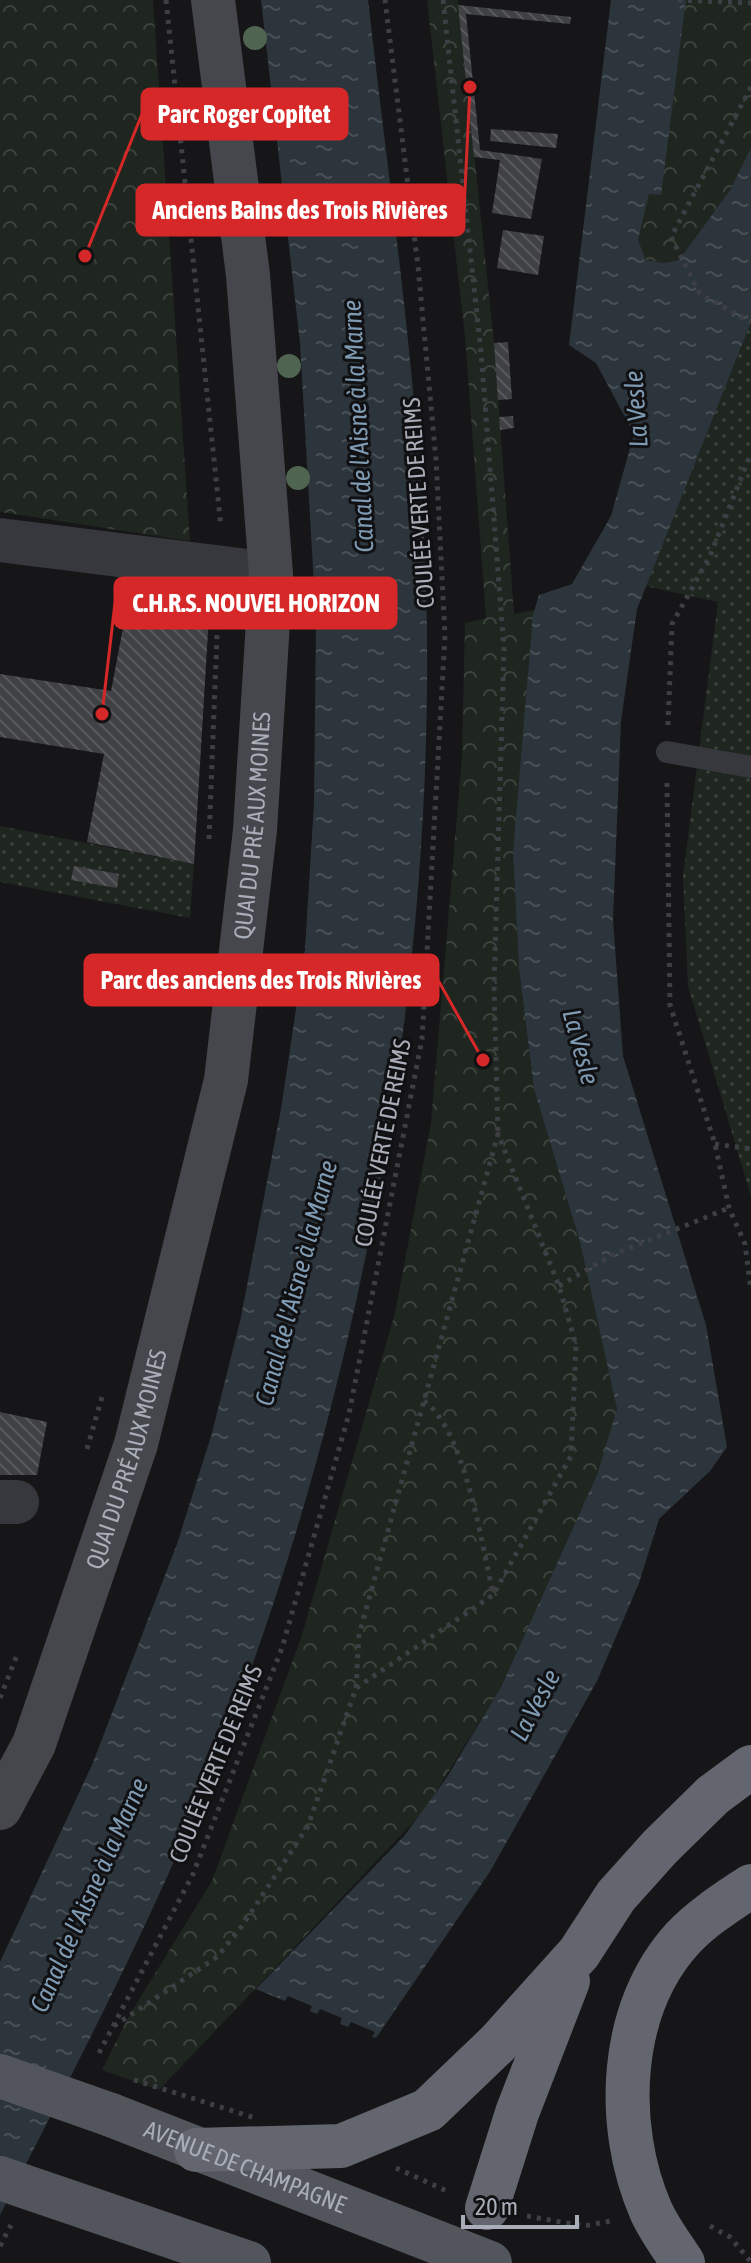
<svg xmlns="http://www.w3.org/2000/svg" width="751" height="2263" font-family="'Asap Condensed',sans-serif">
<defs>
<pattern id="grass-dots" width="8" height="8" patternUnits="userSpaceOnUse" patternTransform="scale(2)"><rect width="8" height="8" fill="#1e261f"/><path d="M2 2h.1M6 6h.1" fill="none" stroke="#3c433d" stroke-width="1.8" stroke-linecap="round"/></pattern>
<pattern id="park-crowns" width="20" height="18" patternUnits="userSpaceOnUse" patternTransform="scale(2)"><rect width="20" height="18" fill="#1e261f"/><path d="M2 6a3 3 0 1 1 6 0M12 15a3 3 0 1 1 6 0" fill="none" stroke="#3c433d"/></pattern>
<pattern id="water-ripples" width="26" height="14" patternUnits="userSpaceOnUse" patternTransform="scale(2)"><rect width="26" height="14" fill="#2c353c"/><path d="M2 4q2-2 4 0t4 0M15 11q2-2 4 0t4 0" fill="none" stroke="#485056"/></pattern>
<pattern id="building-back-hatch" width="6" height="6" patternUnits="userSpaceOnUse" patternTransform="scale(2)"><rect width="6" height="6" fill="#404145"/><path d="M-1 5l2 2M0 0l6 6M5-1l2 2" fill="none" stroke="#595a5e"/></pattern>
</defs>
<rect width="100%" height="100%" fill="#161618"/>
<g fill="url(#grass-dots)">
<polygon points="751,322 751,1196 688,986 683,876 718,602 645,586"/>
<polygon points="0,826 194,864 190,918 0,882"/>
</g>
<g fill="url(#park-crowns)">
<polygon points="0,0 153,0 190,541 0,512"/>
<polygon points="427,0 458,0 494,343 514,614 535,610 513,852 519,969 534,1089 580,1242 617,1409 607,1445 597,1475 501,1687 424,1811 159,2090 102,2070 129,2016 212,1881 302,1635 395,1313 431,1123 462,756 465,623 486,618 465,336"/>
<polygon points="609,0 751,0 751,151 730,190 679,260 664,263 646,260 638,240 649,193 660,195 685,10"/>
</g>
<g fill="url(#water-ripples)">
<path d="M 261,0 L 368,0 C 394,229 430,458 427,688 C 424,1038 352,1410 226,1736 C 163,1901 80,2058 0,2215 L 0,1962 L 92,1765 L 177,1544 L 212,1433 L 241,1317 L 281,1109 L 305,949 L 314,803 L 316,620 L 300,343 Z"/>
<polygon points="611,0 686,0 661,195 649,194 638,240 646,260 664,263 679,260 730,190 751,148 751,322 637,609 621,721 613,920 623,1056 706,1325 727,1447 710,1471 659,1519 639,1583 597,1681 491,1870 376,2038 372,2037 375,2032 351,2022 348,2027 340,2024 342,2018 320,2009 317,2014 310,2011 312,2006 288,1996 285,2001 256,1989 405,1835 447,1777 501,1687 597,1475 617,1409 580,1242 534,1089 519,969 513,852 533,615 539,595 572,584 611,516 634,434 596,363 569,345"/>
</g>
<g fill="url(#building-back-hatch)">
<polygon points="458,5 571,17 570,24 466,14 480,150 542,159 531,219 492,213 500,160 474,157"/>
<polygon points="491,129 558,134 556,148 490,141"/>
<polygon points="503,230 544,236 538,275 497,268"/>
<polygon points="508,342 512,399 498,400 494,343"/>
<polygon points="513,416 514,428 500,430 499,417"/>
<polygon points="128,602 209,615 194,864 87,842 104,754 0,737 0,674 111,691"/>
<polygon points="74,866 119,874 117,888 71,880"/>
<polygon points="0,1412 47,1422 37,1475 0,1475"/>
</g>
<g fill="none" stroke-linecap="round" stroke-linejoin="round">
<g stroke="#3d3f44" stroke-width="5" stroke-dasharray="4 6" stroke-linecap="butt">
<polyline points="166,0 221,527"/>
<polyline points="443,0 481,352 504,649 494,986 498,1134"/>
<polyline points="678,0 751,3"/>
<polyline points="751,87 671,237 700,294 751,322"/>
<polyline points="668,725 672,624 710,556 751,453"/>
<polyline points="667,783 670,1005 715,1144 729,1208 745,1244 751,1290"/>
<polyline points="209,839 218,609"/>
<polyline points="715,1144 751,1149"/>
<polyline points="559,1286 612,1255 729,1208"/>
<path d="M 424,1401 C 465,1430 482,1545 493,1594"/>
<polyline points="87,1449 102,1397"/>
<polyline points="0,1698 17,1655"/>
<polyline points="114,2026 217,1957 242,1926 308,1826 356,1688 493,1595 571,1456 576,1345 559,1286 498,1134 359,1635 356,1688"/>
<polyline points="99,2053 193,1874 282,1648 349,1414 422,1039 445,636 436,460 418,266 385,0"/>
<polyline points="396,2168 449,2192"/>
<polyline points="527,2216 584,2226 611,2221"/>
<polyline points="710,2226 730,2237 751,2262"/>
<polyline points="0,2246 11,2225"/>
</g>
<polyline stroke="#37383d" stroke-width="22" points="667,752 751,767"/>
<g stroke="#37383d" stroke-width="44">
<polyline points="0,540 271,574"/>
<polyline points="0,1502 17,1502"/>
</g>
<path stroke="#45474d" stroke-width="44" id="s1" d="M 0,1808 L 34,1744 L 136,1444 L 226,1080 L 255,830 L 271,574 L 248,275 L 213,0"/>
<path stroke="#53555c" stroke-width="44" id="s2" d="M 111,2115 L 490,2263"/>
<g stroke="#63666e" stroke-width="44">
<polyline points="196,2150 341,2146 428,2110 498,2043 579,1953 616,1896 660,1847 713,1795 751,1767"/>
<polyline points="487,2208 517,2113 568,1981"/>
<path d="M 683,2263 C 672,2246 659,2229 651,2211 C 614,2126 618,2009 683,1938 C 703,1917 727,1902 751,1886"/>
</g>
<polyline stroke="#3d3f44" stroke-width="5" stroke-dasharray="4 6" stroke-linecap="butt" points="134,2080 255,2118"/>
<g stroke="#53555c" stroke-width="44">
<polyline points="0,2076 111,2115"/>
<polyline points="0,2178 249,2263"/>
</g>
</g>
<g fill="#506452">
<circle cx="255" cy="38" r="12"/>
<circle cx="289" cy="366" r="12"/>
<circle cx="298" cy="478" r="12"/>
</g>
<g text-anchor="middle" stroke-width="6" stroke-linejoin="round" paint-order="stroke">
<g font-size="24" fill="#a8adb8" stroke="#111113">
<text transform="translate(419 503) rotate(-94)" y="8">COULÉE VERTE DE REIMS</text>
<text dy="8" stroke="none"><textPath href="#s1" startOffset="1020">QUAI DU PRÉ AUX MOINES</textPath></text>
<text transform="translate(383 1143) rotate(-79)" y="8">COULÉE VERTE DE REIMS</text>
<text dy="8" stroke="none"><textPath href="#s1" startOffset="372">QUAI DU PRÉ AUX MOINES</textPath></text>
<text transform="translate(216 1764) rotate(-68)" y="8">COULÉE VERTE DE REIMS</text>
<text dy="8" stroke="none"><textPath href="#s2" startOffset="144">AVENUE DE CHAMPAGNE</textPath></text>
</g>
<g font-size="26" font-style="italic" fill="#7f9bb3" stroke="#111113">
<text transform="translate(636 409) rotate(-94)" y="9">La Vesle</text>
<text transform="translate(358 426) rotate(-93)" y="9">Canal de l'Aisne à la Marne</text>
<text transform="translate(581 1047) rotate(75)" y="9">La Vesle</text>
<text transform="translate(296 1283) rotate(-75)" y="9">Canal de l'Aisne à la Marne</text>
<text transform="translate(535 1705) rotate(-62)" y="9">La Vesle</text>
<text transform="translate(89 1895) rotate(-66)" y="9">Canal de l'Aisne à la Marne</text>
</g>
</g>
<path fill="none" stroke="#d62828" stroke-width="3" d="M85 256L142 114M470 87L464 210M102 714L115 603M483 1060L438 980"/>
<g fill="#d62828" stroke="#111113" stroke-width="3">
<circle cx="85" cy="256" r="8"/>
<circle cx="470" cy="87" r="8"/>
<circle cx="102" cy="714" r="8"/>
<circle cx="483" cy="1060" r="8"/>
</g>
<g fill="#d62828" stroke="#d62828" stroke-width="3">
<rect x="142" y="89" width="205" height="50" rx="8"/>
<rect x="137" y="185" width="327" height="50" rx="8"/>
<rect x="115" y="578" width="281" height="50" rx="8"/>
<rect x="85" y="955" width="353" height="50" rx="8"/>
</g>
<g font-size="26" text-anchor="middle" font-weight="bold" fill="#fff">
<text x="244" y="123">Parc Roger Copitet</text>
<text x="300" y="219">Anciens Bains des Trois Rivières</text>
<text x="256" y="612">C.H.R.S. NOUVEL HORIZON</text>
<text x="261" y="989">Parc des anciens des Trois Rivières</text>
</g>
<path d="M463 2215v12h114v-12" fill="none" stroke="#a8adb8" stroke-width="4"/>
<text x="475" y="2215" font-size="24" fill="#a8adb8" stroke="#111113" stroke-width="6" paint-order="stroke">20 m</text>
</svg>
